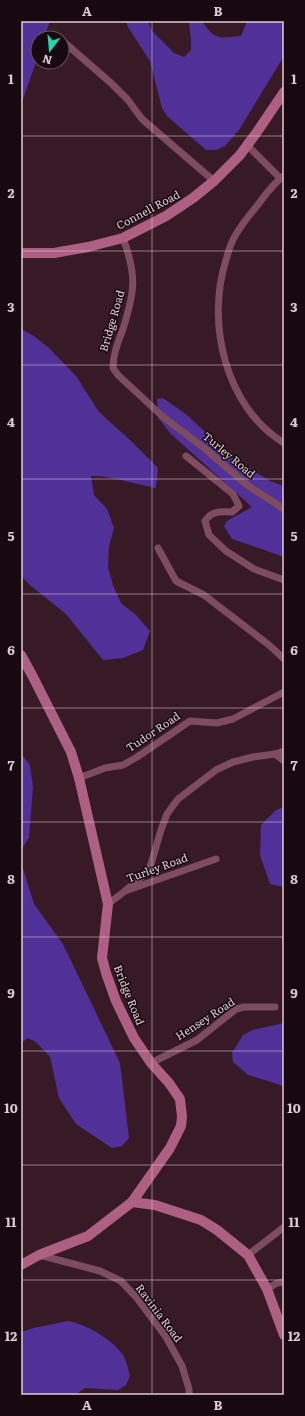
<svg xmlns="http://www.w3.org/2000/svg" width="305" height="1416" font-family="Literata,serif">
<rect width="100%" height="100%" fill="#381a27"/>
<g fill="#513098">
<polygon points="21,21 50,21 44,38 38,38 38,56 21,105"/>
<path d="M 126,21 L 148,21 L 152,31 L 174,53 L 184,57 L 191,50 L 191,40 L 189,21 L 202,21 C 215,41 219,38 241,36 L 247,21 L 284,21 L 284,56 L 239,130 L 225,146 L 216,150 L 206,150 L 167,116 L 162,108 L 150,61 L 128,27 Z"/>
<path d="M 21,329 L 34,336 L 49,348 L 76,376 L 99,412 L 130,440 L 158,468 L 156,488 C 134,484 113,476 91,476 L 94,495 L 107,509 L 114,528 L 109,547 L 108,567 L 113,585 L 121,603 L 136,615 L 150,631 L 143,650 L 123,658 L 103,660 L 66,614 L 30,585 L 21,576 Z"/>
<polygon points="163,398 187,415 232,457 270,481 284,486 284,557 232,539 224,526 227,521 252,507 171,434 159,419 157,399"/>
<polygon points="23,756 30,765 33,787 29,838 21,850 21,758"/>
<polygon points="284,807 284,887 270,884 260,855 261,825 276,810"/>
<polygon points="21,862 34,904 63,944 120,1063 129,1138 122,1146 112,1148 76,1124 59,1098 50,1057 36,1042 28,1038 21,1043"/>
<polygon points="284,1023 284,1086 248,1075 233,1062 232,1053 243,1035 253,1030"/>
<path d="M 68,1321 C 86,1324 113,1340 123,1355 C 127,1361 128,1370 130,1376 L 126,1385 L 118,1390 L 85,1388 L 75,1395 L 21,1395 L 21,1332 L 34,1328 Z"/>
</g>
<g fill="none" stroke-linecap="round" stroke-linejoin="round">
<g stroke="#7d4c61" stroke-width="7">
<polyline points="65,43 111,83 128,100 142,119 214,181"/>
<polyline points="247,145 280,178"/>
<path d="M 284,176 C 273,183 264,197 256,207 C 247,218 237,230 232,242 C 229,248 228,254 226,260 C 206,322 225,407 284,443"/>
<path d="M 123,238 C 137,276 135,291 123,329 C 118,342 113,354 113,368 L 118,375 L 162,416 L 204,448 L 247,485 L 284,509"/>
<path d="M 186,456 L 233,494 L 239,506 L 232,512 C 220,511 212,511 205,521 L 209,535 L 226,551 L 254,569 L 284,580"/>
<polyline points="158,548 176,581 204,595 269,645 284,659"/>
<polyline points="275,754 284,761"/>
<polyline points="79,778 105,768 123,765 137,757 190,721 217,723 233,719 284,692"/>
<polyline points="125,891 148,871 151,864 161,830 167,814 178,799 216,770 233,762 253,757 275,754 284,751"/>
<polyline points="108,904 125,891 216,859"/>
<polyline points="151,1063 197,1040 236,1009 244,1007 275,1007"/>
<polyline points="39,1255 100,1271 121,1281 136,1297 166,1337 182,1366 189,1389 189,1395"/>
<polyline points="248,1255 284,1227"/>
<polyline points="267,1289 277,1283 284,1282"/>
</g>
<g stroke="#ae6083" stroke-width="10">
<polyline points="21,253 54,253 88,247 123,238 166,216 193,198 214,181 240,155 257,132 284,92"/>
<polyline points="21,655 32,675 71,752 79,778 108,904 102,958 106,973 116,1001 134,1038 151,1063 169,1083 180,1099 182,1117 181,1126 170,1148 132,1202 88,1236 39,1255 21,1265"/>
<polyline points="132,1202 155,1205 201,1220 217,1230 248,1255 267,1289 284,1335"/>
</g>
</g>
<path fill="none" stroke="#e0cbd3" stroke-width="1" stroke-opacity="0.55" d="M 152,21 L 152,1395M 21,136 L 284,136M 21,251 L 284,251M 21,365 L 284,365M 21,479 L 284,479M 21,594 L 284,594M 21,708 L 284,708M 21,822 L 284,822M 21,937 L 284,937M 21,1051 L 284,1051M 21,1165 L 284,1165M 21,1280 L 284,1280"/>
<g text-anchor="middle" stroke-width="3" stroke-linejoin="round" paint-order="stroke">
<g font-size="11" fill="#e0cbd3" stroke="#17090f">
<text transform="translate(148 210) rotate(-28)" y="4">Connell Road</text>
<text transform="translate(112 321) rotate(-74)" y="4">Bridge Road</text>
<text transform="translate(229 455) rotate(40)" y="4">Turley Road</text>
<text transform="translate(153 732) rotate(-34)" y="4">Tudor Road</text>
<text transform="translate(157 868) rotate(-20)" y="4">Turley Road</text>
<text transform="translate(129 995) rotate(68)" y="4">Bridge Road</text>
<text transform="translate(205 1019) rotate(-33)" y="4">Hensey Road</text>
<text transform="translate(159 1313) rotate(53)" y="4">Ravinia Road</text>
</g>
</g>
<rect width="305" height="1416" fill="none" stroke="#17090f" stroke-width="44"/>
<g transform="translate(50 50) rotate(196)"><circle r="19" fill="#17090f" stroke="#67575d"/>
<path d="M0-3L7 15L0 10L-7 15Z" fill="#25d5ae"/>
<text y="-6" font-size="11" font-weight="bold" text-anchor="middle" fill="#e0cbd3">N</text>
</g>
<rect x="22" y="22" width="261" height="1372" fill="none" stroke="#e0cbd3" stroke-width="1.5"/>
<g font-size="13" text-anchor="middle" font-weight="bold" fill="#e0cbd3">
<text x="87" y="16">A</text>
<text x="218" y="16">B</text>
<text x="11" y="84">1</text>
<text x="294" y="84">1</text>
<text x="11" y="198">2</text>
<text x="294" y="198">2</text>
<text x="11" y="312">3</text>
<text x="294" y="312">3</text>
<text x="11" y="427">4</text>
<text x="294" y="427">4</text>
<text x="11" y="541">5</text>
<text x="294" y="541">5</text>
<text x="11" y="655">6</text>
<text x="294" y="655">6</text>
<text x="11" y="770">7</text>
<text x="294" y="770">7</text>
<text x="11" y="884">8</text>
<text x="294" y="884">8</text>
<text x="11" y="998">9</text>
<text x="294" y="998">9</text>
<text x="11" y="1113">10</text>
<text x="294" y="1113">10</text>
<text x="11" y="1227">11</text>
<text x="294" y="1227">11</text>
<text x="11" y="1341">12</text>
<text x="294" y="1341">12</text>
<text x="87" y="1410">A</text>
<text x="218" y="1410">B</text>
</g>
</svg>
